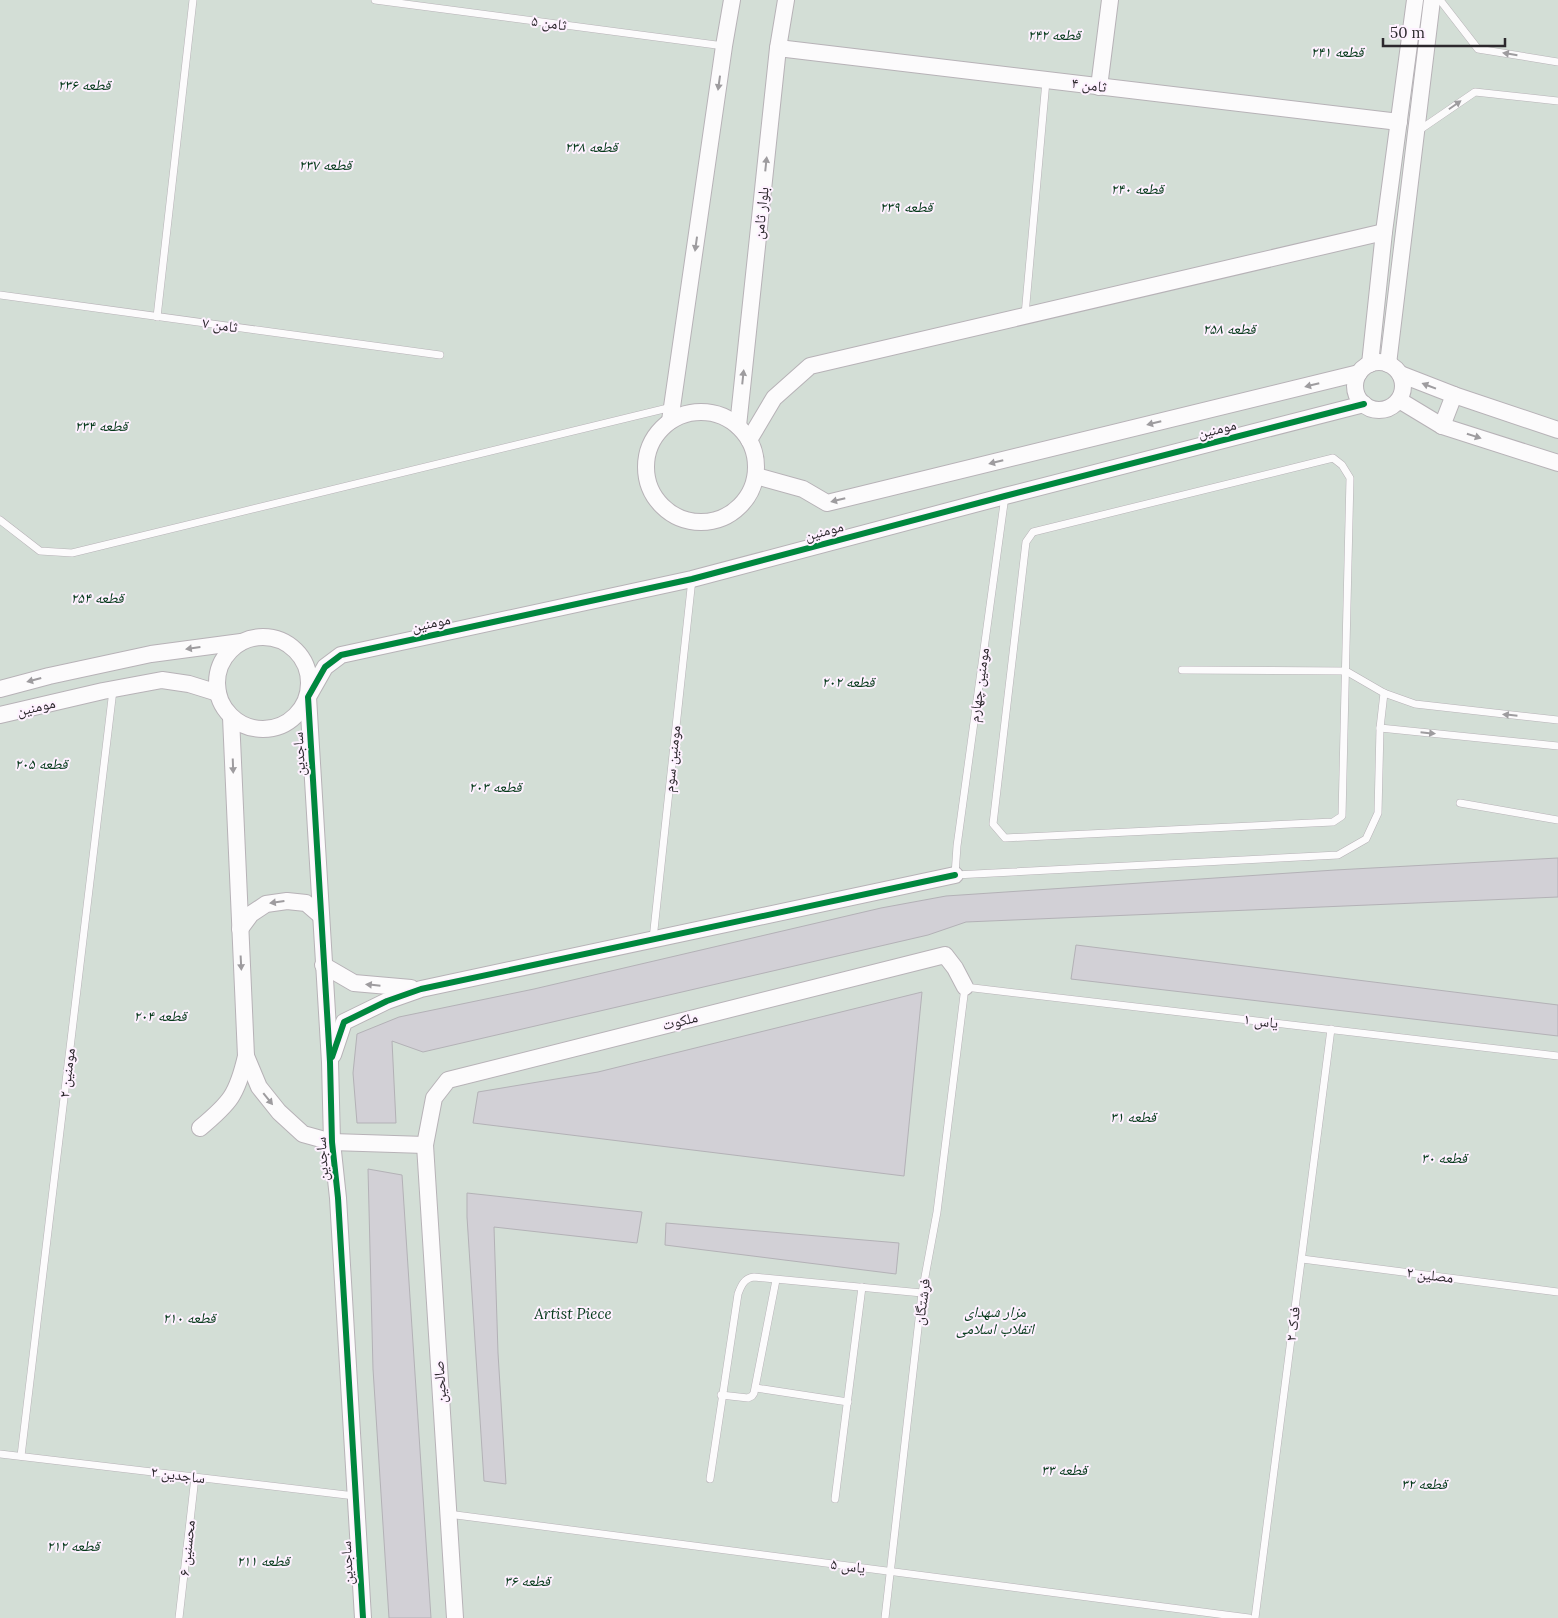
<svg xmlns="http://www.w3.org/2000/svg" width="1558" height="1618" font-family="Lora,'Noto Naskh Arabic',serif">
<rect width="100%" height="100%" fill="#ede7ee"/>
<rect fill="#d3ded6" x="0" y="0" width="1558" height="1618"/>
<g fill="#d2d0d6" stroke="#b3b1b6">
<polygon points="1558,858 1558,897 966,922 928,935 423,1052 392,1041 396,1123 357,1123 353,1073 357,1034 399,1017 534,989 881,908 946,896 1335,870"/>
<polygon points="1076,945 1558,1005 1558,1036 1071,979"/>
<polygon points="922,992 904,1176 473,1123 478,1092 598,1072"/>
<polygon points="368,1169 402,1175 431,1618 389,1618 373,1369"/>
<polygon points="467,1193 642,1212 637,1243 494,1227 498,1353 506,1484 484,1481 467,1217"/>
<polygon points="666,1223 899,1243 896,1274 665,1245"/>
</g>
<g fill="none" stroke-linecap="round" stroke-linejoin="round">
<defs>
<g id="service">
<polyline points="375,0 724,46"/>
<polyline points="1440,0 1478,49 1558,62"/>
<polyline points="1418,131 1475,92 1558,101"/>
<polyline points="0,295 440,355"/>
<polyline points="1025,315 1046,81"/>
<polyline points="157,317 193,0"/>
<polygon points="1333,458 1342,465 1350,478 1342,816 1333,822 1005,838 993,824 1026,542 1033,532"/>
<polyline points="1005,496 957,846 955,875 1338,855 1366,839 1378,813 1380,728 1384,693"/>
<polyline points="0,520 40,551 72,553 672,407"/>
<polyline points="1182,670 1346,671 1384,693 1415,704 1558,720"/>
<polyline points="1380,728 1558,746"/>
<polyline points="1460,803 1558,820"/>
<polyline points="653,939 692,579"/>
<polyline points="1302,1259 1558,1292"/>
<polyline points="756,1388 848,1402"/>
<polyline points="721,1395 748,1398 752,1396 754,1393 776,1280"/>
<polyline points="0,1454 355,1496"/>
<polyline points="21,1456 113,690"/>
<path d="M 710,1479 L 738,1294 C 741,1286 744,1278 754,1277 L 922,1293"/>
<polyline points="835,1499 862,1287"/>
<polyline points="448,1514 1249,1618"/>
<polyline points="179,1618 195,1477"/>
<polyline points="885,1618 922,1293 937,1212 965,987 1558,1056"/>
<polyline points="1255,1618 1331,1029"/>
</g>
<g id="tertiary">
<polyline points="778,48 1399,122"/>
<polyline points="1099,87 1110,0"/>
<circle cx="1379" cy="386" r="24"/>
<polyline points="1370,364 1384,232 1415,0"/>
<polyline points="1388,364 1432,0"/>
<polyline points="1400,374 1454,395 1558,430"/>
<polyline points="1399,400 1442,426 1558,463"/>
<circle cx="701" cy="467" r="55"/>
<polyline points="670,421 724,46 732,0"/>
<polyline points="738,426 778,48 786,0"/>
<polyline points="1442,426 1454,395"/>
<polyline points="749,440 774,398 810,366 1384,232"/>
<polyline points="756,476 803,489 827,503 1359,373"/>
<circle cx="263" cy="683" r="46"/>
<polyline points="0,689 49,676 151,654 241,642"/>
<polyline points="0,715 103,691 162,680 189,684 218,693"/>
<polyline points="240,929 251,914 266,904 287,901 306,903 321,916"/>
<polyline points="323,965 354,983 411,988"/>
<polyline points="333,1055 344,1022 387,1001 421,989 955,875"/>
<polyline points="246,1056 259,1087 279,1112 303,1134 332,1142 425,1145"/>
<path d="M 200,1128 C 230,1103 237,1095 246,1056 L 231,717"/>
<polyline points="363,1618 338,1198 332,1142 330,1062 308,697 325,667 341,655 692,579 1005,496 1364,404"/>
<polyline points="455,1618 425,1145 434,1098 448,1080 945,955 955,968 965,987"/>
</g>
</defs>
<use href="#service" stroke="#b7b2b7" stroke-width="8"/>
<use href="#tertiary" stroke="#b7b2b7" stroke-width="18"/>
<use href="#service" stroke="#fcfbfc" stroke-width="7"/>
<use href="#tertiary" stroke="#fcfbfc" stroke-width="16"/>
<defs>
<g id="cycleway">
<polyline points="332,1057 344,1022 387,1001 421,989 955,875"/>
<polyline points="363,1618 338,1198 332,1142 330,1062 308,697 325,667 341,655 692,579 1005,496 1364,404"/>
</g>
</defs>
<use href="#cycleway" stroke="#fef1ff" stroke-width="9"/>
<use href="#cycleway" stroke="#00873e" stroke-width="6"/>
</g>
<defs><path id="oneway-solid" d="M-6-.8H1V-3.2L6.5 0L1 3.2V.8H-6Z" transform="scale(1.25)"/></defs>
<g fill="#9e9c9f">
<use href="#oneway-solid" transform="translate(1510 54) rotate(-171)"/>
<use href="#oneway-solid" transform="translate(719 83) rotate(98)"/>
<use href="#oneway-solid" transform="translate(1455 105) rotate(-35)"/>
<use href="#oneway-solid" transform="translate(766 164) rotate(-84)"/>
<use href="#oneway-solid" transform="translate(696 244) rotate(98)"/>
<use href="#oneway-solid" transform="translate(743 377) rotate(-84)"/>
<use href="#oneway-solid" transform="translate(1312 385) rotate(166)"/>
<use href="#oneway-solid" transform="translate(1429 386) rotate(-159)"/>
<use href="#oneway-solid" transform="translate(1154 423) rotate(166)"/>
<use href="#oneway-solid" transform="translate(1474 436) rotate(18)"/>
<use href="#oneway-solid" transform="translate(996 462) rotate(166)"/>
<use href="#oneway-solid" transform="translate(838 500) rotate(166)"/>
<use href="#oneway-solid" transform="translate(193 648) rotate(172)"/>
<use href="#oneway-solid" transform="translate(34 680) rotate(165)"/>
<use href="#oneway-solid" transform="translate(1510 715) rotate(-174)"/>
<use href="#oneway-solid" transform="translate(1428 733) rotate(6)"/>
<use href="#oneway-solid" transform="translate(233 766) rotate(88)"/>
<use href="#oneway-solid" transform="translate(277 902) rotate(172)"/>
<use href="#oneway-solid" transform="translate(241 963) rotate(87)"/>
<use href="#oneway-solid" transform="translate(373 985) rotate(-174)"/>
<use href="#oneway-solid" transform="translate(268 1099) rotate(51)"/>
</g>
<g text-anchor="middle" stroke-width="4" stroke-linejoin="round" paint-order="stroke">
<g font-size="15" fill="#2c282d" stroke="#fef1ff">
<text transform="translate(549 23) rotate(8)" y="5">ثامن ۵</text>
<text transform="translate(1089 85) rotate(7)" y="5">ثامن ۴</text>
<text transform="translate(761 213) rotate(-84)" y="5">بلوار ثامن</text>
<text transform="translate(220 325) rotate(8)" y="5">ثامن ۷</text>
<text transform="translate(1217 429) rotate(-14)" y="5">مومنین</text>
<text transform="translate(824 531) rotate(-15)" y="5">مومنین</text>
<text transform="translate(431 623) rotate(-12)" y="5">مومنین</text>
<text transform="translate(979 685) rotate(-82)" y="5">مومنین چهارم</text>
<text transform="translate(36 707) rotate(-13)" y="5">مومنین</text>
<text transform="translate(299 754) rotate(-93)" y="5">ساجدین</text>
<text transform="translate(672 759) rotate(-84)" y="5">مومنین سوم</text>
<text transform="translate(680 1021) rotate(-14)" y="5">ملکوت</text>
<text transform="translate(1261 1021) rotate(7)" y="5">یاس ۱</text>
<text transform="translate(67 1073) rotate(-83)" y="5">مومنین ۲</text>
<text transform="translate(322 1159) rotate(-94)" y="5">ساجدین</text>
<text transform="translate(1430 1275) rotate(7)" y="5">مصلین ۲</text>
<text transform="translate(922 1302) rotate(-82)" y="5">فرشتگان</text>
<text transform="translate(1293 1324) rotate(-83)" y="5">فدک ۲</text>
<text transform="translate(440 1382) rotate(-94)" y="5">صالحین</text>
<text transform="translate(178 1475) rotate(7)" y="5">ساجدین ۲</text>
<text transform="translate(187 1548) rotate(-84)" y="5">محسنین ۶</text>
<text transform="translate(347 1563) rotate(-93)" y="5">ساجدین</text>
<text transform="translate(848 1566) rotate(7)" y="5">یاس ۵</text>
</g>
<g font-size="15" font-style="italic" fill="#033818" stroke="#fef1ff">
<text x="1054" y="40">قطعه ۲۴۲</text>
<text x="1337" y="57">قطعه ۲۴۱</text>
<text x="84" y="90">قطعه ۲۳۶</text>
<text x="591" y="152">قطعه ۲۳۸</text>
<text x="325" y="170">قطعه ۲۳۷</text>
<text x="1137" y="194">قطعه ۲۴۰</text>
<text x="906" y="212">قطعه ۲۳۹</text>
<text x="1229" y="334">قطعه ۲۵۸</text>
<text x="101" y="431">قطعه ۲۳۴</text>
<text x="97" y="603">قطعه ۲۵۴</text>
<text x="848" y="687">قطعه ۲۰۲</text>
<text x="41" y="769">قطعه ۲۰۵</text>
<text x="495" y="792">قطعه ۲۰۳</text>
<text x="160" y="1021">قطعه ۲۰۴</text>
<text x="1133" y="1122">قطعه ۳۱</text>
<text x="1444" y="1163">قطعه ۳۰</text>
<text x="995" y="1317">مزار شهدای<tspan x="995" dy="17">انقلاب اسلامی</tspan></text>
<text x="573" y="1319">Artist Piece</text>
<text x="189" y="1323">قطعه ۲۱۰</text>
<text x="1064" y="1475">قطعه ۳۳</text>
<text x="1424" y="1489">قطعه ۳۲</text>
<text x="73" y="1551">قطعه ۲۱۲</text>
<text x="263" y="1566">قطعه ۲۱۱</text>
<text x="527" y="1586">قطعه ۳۶</text>
</g>
</g>
<path d="M1383 38v8h122v-8" fill="none" stroke="#2c282d" stroke-width="2.5"/>
<text x="1390" y="38" font-size="15" fill="#2c282d" stroke="#fef1ff" stroke-width="4" paint-order="stroke">50 m</text>
</svg>
